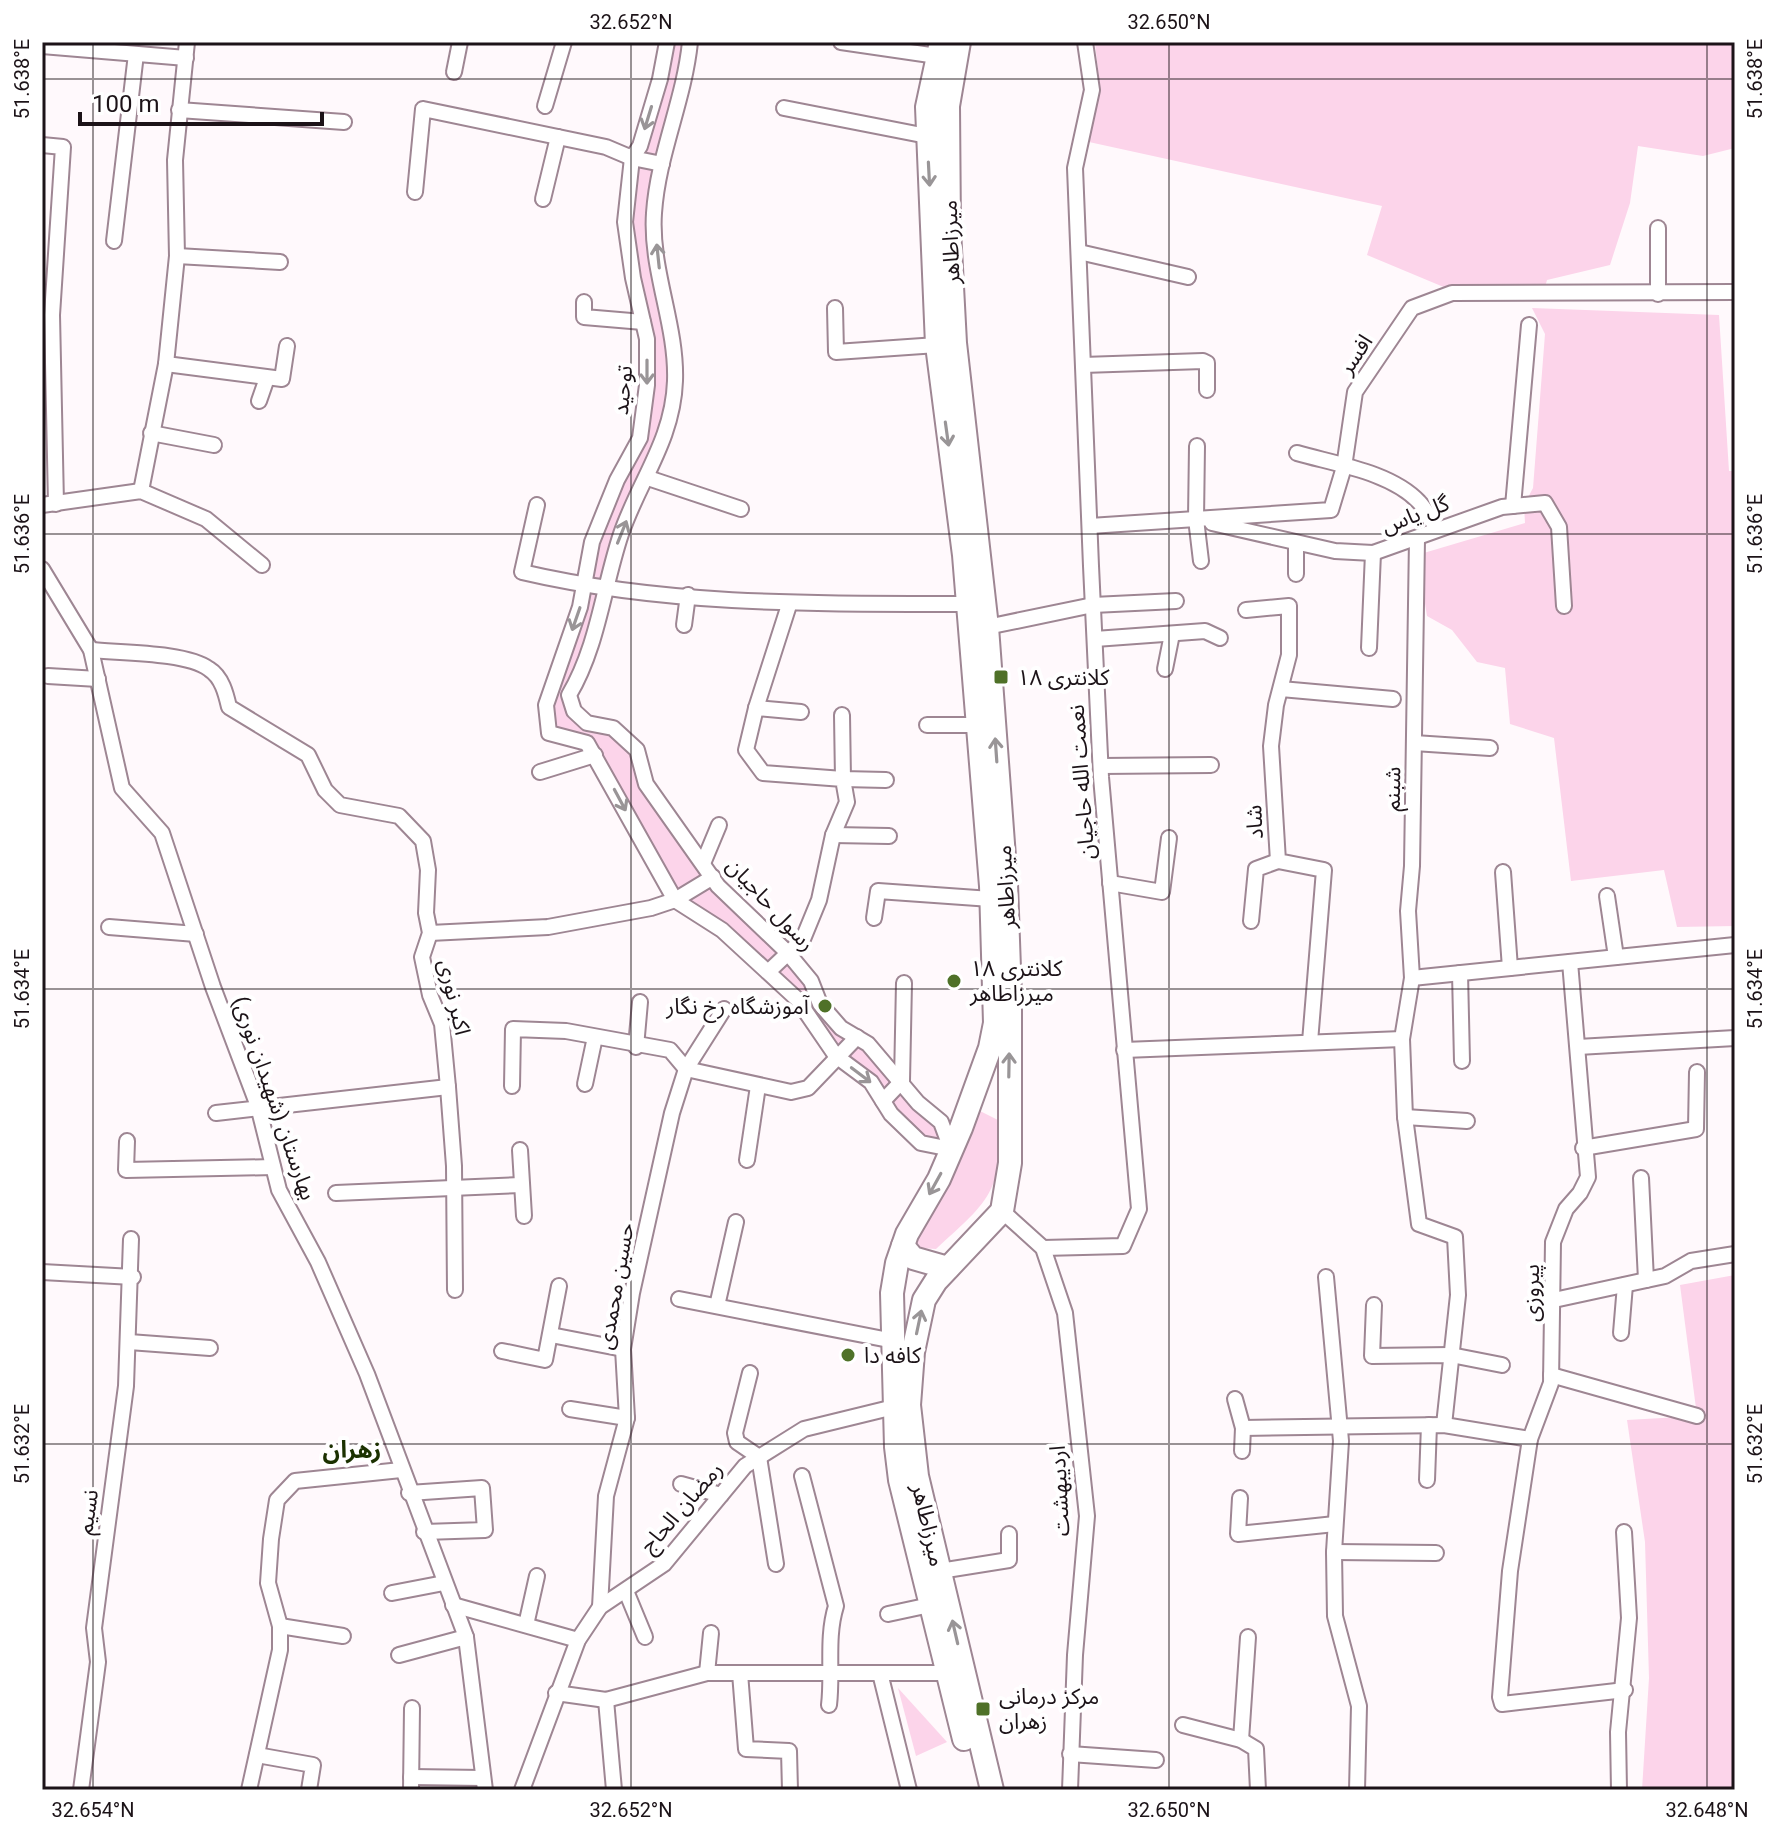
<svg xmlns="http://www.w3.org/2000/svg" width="1777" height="1832" font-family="Roboto,'Noto Sans Arabic',sans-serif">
<rect width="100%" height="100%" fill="#fff9fc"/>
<g fill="#fcd4ea">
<polygon points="668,42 688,42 651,213 672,384 664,439 620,528 583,666 567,693 576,719 612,730 635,753 703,865 782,950 819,1004 868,1046 939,1123 949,1147 925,1139 839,1058 812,1016 679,900 599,757 551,728 551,707 592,552 648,394 629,224 634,162"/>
<polygon points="1735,42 1735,148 1703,156 1638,146 1630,203 1610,265 1547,280 1545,287 1446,288 1367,255 1382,206 1089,142 1100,89 1095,43"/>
<polygon points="1532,308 1719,315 1729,471 1735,471 1735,926 1677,927 1664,870 1571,881 1554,738 1510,724 1505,668 1477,662 1452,630 1427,616 1417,555 1525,523 1524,505 1533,488 1545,334"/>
<path d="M 978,1110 L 998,1120 C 1006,1191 984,1205 936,1249 L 920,1248 L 916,1240 Z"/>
<polygon points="1735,1275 1735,1790 1642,1790 1649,1678 1645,1542 1627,1420 1697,1416 1680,1285"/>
<polygon points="898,1688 947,1742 916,1756"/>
</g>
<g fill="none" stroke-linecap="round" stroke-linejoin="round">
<defs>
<g id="street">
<polyline points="667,42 660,79 640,146 632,158 625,222 633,278 647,339 647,385 640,438 617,480 592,542 580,607 546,705 549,733 587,743 675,900 722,930 797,999 836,1056 871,1082 891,1114 921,1143 951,1149"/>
<path d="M 690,42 C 684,101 658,154 654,213 C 650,270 677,324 675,381 C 673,440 639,481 621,534 C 603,588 598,646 569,695 L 574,711 L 587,723 L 613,728 L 637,750 L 646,784 L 718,886 L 787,952 L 811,981 L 820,1004 L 841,1028 L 868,1044 L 918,1103 L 941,1122 L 951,1149"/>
<polyline points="841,42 937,56"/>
<polyline points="42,46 186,58"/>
<polyline points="454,72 460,42"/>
<polyline points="545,106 564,42"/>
<polyline points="784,108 927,136"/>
<polyline points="179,110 344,122"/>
<polyline points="42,145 63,147 52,315 56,504"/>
<polyline points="415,192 423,109 606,147 632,158 662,164"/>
<polyline points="543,199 558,137"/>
<polyline points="114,241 136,54"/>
<polyline points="1079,252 1188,277"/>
<polyline points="177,256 280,262"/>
<polyline points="1658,294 1658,228"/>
<polyline points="584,302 584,317 643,322"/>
<polyline points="835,308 836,352 937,345"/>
<polyline points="166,364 282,379 287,346"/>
<polyline points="1083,365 1203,361 1207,363 1207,390"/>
<polyline points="259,401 267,378"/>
<polyline points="151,433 214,445"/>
<polyline points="1197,446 1196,519 1201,561"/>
<path d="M 1297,453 C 1335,464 1391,472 1419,502 C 1426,509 1431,520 1436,528"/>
<polyline points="648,478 741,509"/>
<polyline points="141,491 166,364 177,256 175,160 187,42"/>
<polyline points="42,505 141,491 206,519 262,565"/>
<path d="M 537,505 L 522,572 C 667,606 820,604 968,604"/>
<polyline points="1513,506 1529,325"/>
<polyline points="1212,523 1335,551 1373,553 1502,507 1545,503 1559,527 1564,606"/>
<polyline points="1090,526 1331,510 1344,467 1355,392 1412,308 1452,293 1735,292"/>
<polyline points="1417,539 1412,866 1408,911 1412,978 1402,1039 1405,1117 1419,1224 1455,1237 1458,1295 1444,1425"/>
<polyline points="1296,543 1296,574"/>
<polyline points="42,569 91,650 122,788 162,833 213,987 258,1106 279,1190 318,1262 367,1374 466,1637 485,1790"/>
<polyline points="1246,610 1289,606 1289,655 1276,705 1271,746 1278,861 1324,870 1310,1042"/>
<polyline points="684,625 688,595"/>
<polyline points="987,627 1093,605 1176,601"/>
<polyline points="1095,639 1205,631 1220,638"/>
<polyline points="1369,648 1373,553"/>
<path d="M 91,650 C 120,653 187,652 209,669 C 222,677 226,694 229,707 L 308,755 L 325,790 L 340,805 L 399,816 L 423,841 L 428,870 L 426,913 L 430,933 L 422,957 L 430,995 L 442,1024 L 448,1087 L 454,1166 L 455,1290"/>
<polyline points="1165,669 1172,634"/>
<polyline points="48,676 98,679"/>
<polyline points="1281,689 1393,699"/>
<polyline points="756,708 801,712"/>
<polyline points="842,715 843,779 886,780"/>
<polyline points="927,725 976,725"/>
<polyline points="1414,743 1490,748"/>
<polyline points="1101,766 1211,765"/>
<polyline points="540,772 595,755"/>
<polyline points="833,835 889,836"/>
<polyline points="704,861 719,825"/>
<polyline points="1503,872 1510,968"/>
<polyline points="1110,883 1162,892 1169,838"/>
<polyline points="1607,896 1616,957"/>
<polyline points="874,918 878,891 991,899"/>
<polyline points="1251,921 1256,869 1278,861"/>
<polyline points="109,927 196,934"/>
<polyline points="430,933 548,927 651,908 675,900 713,877"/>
<polyline points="768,972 803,939 819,900 833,835 847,802 843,779 763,773 746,750 756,708 789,605"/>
<polyline points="1460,973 1462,1061"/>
<polyline points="1412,978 1735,945"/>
<polyline points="636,1047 640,1002"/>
<polyline points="1578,1047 1735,1038"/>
<polyline points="1124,1050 1402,1039"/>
<polyline points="585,1084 595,1037"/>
<polyline points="512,1086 513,1029 566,1031 670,1050 686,1069 791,1092 808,1088 857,1037"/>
<polyline points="883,1101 902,1081 904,983"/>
<polyline points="216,1113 448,1087"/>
<polyline points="1405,1117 1467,1121"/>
<polyline points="127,1141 126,1170 273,1167"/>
<polyline points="1583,1148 1696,1129 1697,1072"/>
<polyline points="520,1150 524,1216"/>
<polyline points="747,1160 758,1086"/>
<polyline points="1641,1178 1646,1280"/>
<polyline points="336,1193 521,1185"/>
<polyline points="1002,1211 1043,1248 1065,1313 1087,1516 1075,1655 1070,1790"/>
<polyline points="1043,1248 1123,1246 1139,1209 1101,777 1091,566 1075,168 1092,90 1085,42"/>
<polyline points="42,1272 133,1277"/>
<polyline points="1326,1277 1341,1441 1334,1552 1335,1616 1359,1706 1357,1790"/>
<polyline points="679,1299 894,1341"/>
<polyline points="1554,1300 1665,1276 1691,1261 1735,1254"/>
<polyline points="1374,1305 1372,1356 1451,1355 1502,1365"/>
<polyline points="717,1306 736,1222"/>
<polyline points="1621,1333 1625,1285"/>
<polyline points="551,1335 623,1349"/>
<polyline points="129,1342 210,1348"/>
<polyline points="502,1351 545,1360 559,1286"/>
<polyline points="750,1373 735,1433 737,1442 759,1457 776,1564"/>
<polyline points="1551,1375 1697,1416"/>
<polyline points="1235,1399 1243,1428 1242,1451"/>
<polyline points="570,1409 627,1418"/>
<polyline points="1243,1428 1444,1425 1530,1439 1551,1383 1553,1242 1566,1209 1580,1193 1588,1177 1570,962"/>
<polyline points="1530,1439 1510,1571 1500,1697 1502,1704 1625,1690"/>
<path d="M 802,1476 L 836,1606 C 826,1638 833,1672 829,1705"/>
<polyline points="1427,1480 1429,1425"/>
<polyline points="681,1484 721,1495"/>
<polyline points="409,1493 482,1488 485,1530 424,1532"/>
<polyline points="1240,1498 1238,1534 1335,1524"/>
<polyline points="1334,1552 1436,1553"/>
<polyline points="940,1571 1009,1560 1009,1534"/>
<polyline points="626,1591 645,1637"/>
<polyline points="392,1593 444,1583"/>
<polyline points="453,1605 578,1640"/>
<polyline points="600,1607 606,1496 627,1418 623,1349 632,1293 672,1113 686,1069 724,1009"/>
<polyline points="888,1614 930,1605"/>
<polyline points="526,1625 537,1576"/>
<polyline points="280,1626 343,1636"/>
<polyline points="399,1655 466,1637"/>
<polyline points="707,1673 711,1633"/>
<polyline points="740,1673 746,1749 789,1751 790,1790"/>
<polyline points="880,1673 909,1790"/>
<polyline points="556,1693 606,1700 707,1673 947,1673"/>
<polyline points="606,1700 614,1790"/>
<polyline points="1183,1725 1241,1740 1256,1749 1258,1790"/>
<polyline points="1241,1740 1248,1637"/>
<polyline points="1070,1754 1156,1760"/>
<polyline points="257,1755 313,1765 309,1790"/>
<polyline points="411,1777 483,1778"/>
<polyline points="81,1790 98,1662 94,1628 126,1386 131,1239"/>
<polyline points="249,1790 280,1650 280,1626 268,1583 271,1539 277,1500 295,1481 401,1470"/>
<polyline points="411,1790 412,1708"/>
<polyline points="522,1790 578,1640 600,1607 664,1564 745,1466 804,1429 894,1407"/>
<polyline points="1619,1790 1618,1732 1629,1618 1624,1532"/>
</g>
<g id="secondary">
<polyline points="941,42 927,107 937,345 964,555 991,886 995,1023 990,1048 961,1128 939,1179 907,1234 897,1263 892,1293 896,1447 900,1480 964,1739"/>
<polyline points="959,42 948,106 949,230 955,343 987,627 1006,884 1010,997 1010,1163 1002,1211 936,1281 924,1300 913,1352 909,1405 917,1476 992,1790"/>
<polyline points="903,1246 913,1258 948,1268"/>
</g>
</defs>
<use href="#street" stroke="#9e8693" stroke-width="18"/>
<use href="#secondary" stroke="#9e8693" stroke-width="26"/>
<use href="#street" stroke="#fff" stroke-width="14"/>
<use href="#secondary" stroke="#fff" stroke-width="22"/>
</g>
<defs><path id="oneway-shaft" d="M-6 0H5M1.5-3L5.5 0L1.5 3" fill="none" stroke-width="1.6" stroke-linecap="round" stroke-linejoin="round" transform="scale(2)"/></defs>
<g stroke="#999597">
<use href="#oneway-shaft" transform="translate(648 118) rotate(107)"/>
<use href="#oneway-shaft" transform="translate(929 174) rotate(87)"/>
<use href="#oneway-shaft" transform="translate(658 256) rotate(-96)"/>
<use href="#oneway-shaft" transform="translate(647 372) rotate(90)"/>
<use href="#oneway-shaft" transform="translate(947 434) rotate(82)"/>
<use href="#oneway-shaft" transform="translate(622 532) rotate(-68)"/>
<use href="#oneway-shaft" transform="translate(576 619) rotate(109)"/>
<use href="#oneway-shaft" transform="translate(996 750) rotate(-94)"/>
<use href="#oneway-shaft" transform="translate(620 800) rotate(62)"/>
<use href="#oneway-shaft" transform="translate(1009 1065) rotate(-89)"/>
<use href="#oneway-shaft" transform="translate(861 1075) rotate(37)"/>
<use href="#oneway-shaft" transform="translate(935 1184) rotate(119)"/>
<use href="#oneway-shaft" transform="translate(919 1322) rotate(-78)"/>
<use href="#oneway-shaft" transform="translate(955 1632) rotate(-103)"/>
</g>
<path fill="none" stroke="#1c1318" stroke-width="2" stroke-opacity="0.45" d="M 93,42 L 93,1790M 631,42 L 631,1790M 1169,42 L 1169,1790M 1707,42 L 1707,1790M 42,79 L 1735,79M 42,534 L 1735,534M 42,989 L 1735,989M 42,1444 L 1735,1444"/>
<g fill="#4f7128" stroke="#fff" stroke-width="3">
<rect x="993" y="669" width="16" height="16" rx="4"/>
<circle cx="954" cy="981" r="8"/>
<circle cx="825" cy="1006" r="8"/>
<circle cx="848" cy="1355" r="8"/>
<rect x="975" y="1701" width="16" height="16" rx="4"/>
</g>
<g text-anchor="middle" stroke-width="8" stroke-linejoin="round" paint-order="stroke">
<g font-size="22" fill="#1c1318" stroke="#fff">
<text transform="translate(950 242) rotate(-92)" y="8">میرزاطاهر</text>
<text transform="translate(1355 354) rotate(-56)" y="8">افسر</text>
<text transform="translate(622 390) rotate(-85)" y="8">توحید</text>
<text transform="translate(1415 514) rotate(-21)" y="8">گل یاس</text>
<text transform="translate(1081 782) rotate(-94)" y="8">نعمت الله حاجیان</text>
<text transform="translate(1392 789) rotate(-89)" y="8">شبنم</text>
<text transform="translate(1254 822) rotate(-93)" y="8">شاد</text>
<text transform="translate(1005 887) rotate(-93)" y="8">میرزاطاهر</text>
<text transform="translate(771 904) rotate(47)" y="8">رسول حاجیان</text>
<text transform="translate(455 997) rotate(77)" y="8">اکبر نوری</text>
<text transform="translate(275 1098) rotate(71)" y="8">بهارستان (شهیدان نوری)</text>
<text transform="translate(615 1286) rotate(-80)" y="8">حسین محمدی</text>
<text transform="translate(1531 1293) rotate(-90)" y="8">پیروزی</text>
<text transform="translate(1059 1491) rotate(-93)" y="8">اردیبهشت</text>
<text transform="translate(681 1507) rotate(-49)" y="8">رمضان الحاج</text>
<text transform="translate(87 1512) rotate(-82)" y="8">نسیم</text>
<text transform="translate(929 1525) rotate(77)" y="8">میرزاطاهر</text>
</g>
<g font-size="22" fill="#1c1318" stroke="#fff" text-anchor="start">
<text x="1017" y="685">کلانتری ۱۸</text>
<text x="970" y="976">کلانتری ۱۸<tspan x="970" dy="25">میرزاطاهر</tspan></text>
<text x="809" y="1014" text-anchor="end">آموزشگاه رخ نگار</text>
<text x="864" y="1363">کافه دا</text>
<text x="999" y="1704">مرکز درمانی<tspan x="999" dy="25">زهران</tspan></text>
</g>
<g font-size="24" font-weight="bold" fill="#1b3100" stroke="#fff">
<text x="352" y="1458">زهران</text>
</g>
</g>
<rect width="1777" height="1832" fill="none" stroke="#ffffff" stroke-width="88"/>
<path d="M80 112v12h242v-12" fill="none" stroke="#1c1318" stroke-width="4"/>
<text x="92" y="112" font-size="24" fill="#1c1318" stroke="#ffffff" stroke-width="6" paint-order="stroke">100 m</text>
<rect x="44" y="44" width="1689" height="1744" fill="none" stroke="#1c1318" stroke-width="3"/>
<g font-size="20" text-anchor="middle" fill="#1c1318">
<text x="631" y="29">32.652°N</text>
<text x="1169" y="29">32.650°N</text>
<text transform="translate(1755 79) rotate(-90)" y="7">51.638°E</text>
<text transform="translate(22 79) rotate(-90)" y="7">51.638°E</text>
<text transform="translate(1755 534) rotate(-90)" y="7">51.636°E</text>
<text transform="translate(22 534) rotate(-90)" y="7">51.636°E</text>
<text transform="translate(1755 989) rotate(-90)" y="7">51.634°E</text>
<text transform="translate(22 989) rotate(-90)" y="7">51.634°E</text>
<text transform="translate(1755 1444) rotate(-90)" y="7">51.632°E</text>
<text transform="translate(22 1444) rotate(-90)" y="7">51.632°E</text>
<text x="93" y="1817">32.654°N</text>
<text x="631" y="1817">32.652°N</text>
<text x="1169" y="1817">32.650°N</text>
<text x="1707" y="1817">32.648°N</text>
</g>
</svg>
